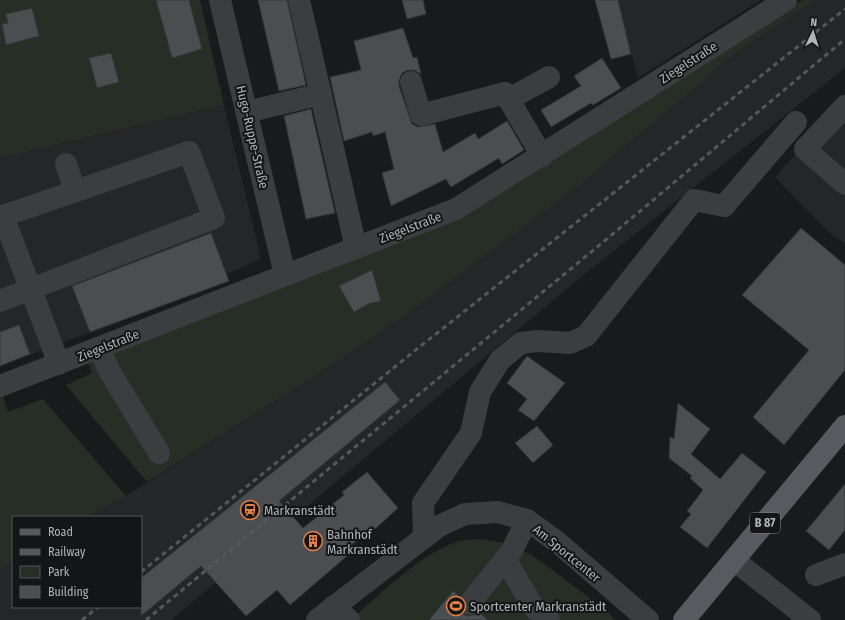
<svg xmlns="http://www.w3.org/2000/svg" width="845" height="620" font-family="'Fira Sans Condensed',sans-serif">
<rect width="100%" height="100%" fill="#191a1b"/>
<g fill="#252628">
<polygon points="618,0 761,0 638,78"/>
<polygon points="816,0 845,0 845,68 586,273 171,620 0,620 0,569 13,562 13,607 141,607 141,517 87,517 126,496 329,367 410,312 582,183 736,53"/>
<polygon points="845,100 845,244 826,230 775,177"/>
<polygon points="224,105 261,259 227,274 229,281 0,366 0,158"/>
</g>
<g fill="#272e26">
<polygon points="0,0 200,0 224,105 0,158"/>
<polygon points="803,0 816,0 736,53 582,183 410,312 329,367 147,482 66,385 92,373 88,363 322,273 460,216 511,182"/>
<polygon points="2,394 8,412 43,399 126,496 87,517 13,517 13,562 0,569 0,395"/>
<path d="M 482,539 L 500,542 L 532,555 L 606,610 L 615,620 L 351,620 C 378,595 425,550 460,541 C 467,539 475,539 482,539 Z"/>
</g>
<g fill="#4b4e50" stroke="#343537">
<polygon points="156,0 189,0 202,49 172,58"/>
<polygon points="258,0 287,0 306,85 279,91"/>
<polygon points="402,0 423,0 426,14 407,19"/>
<polygon points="595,0 618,0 631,54 611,59"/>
<polygon points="32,8 39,36 6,45 2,24 8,23 6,14"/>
<polygon points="403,28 413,58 417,57 421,74 414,70 408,70 402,73 399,80 399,86 412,124 418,127 435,124 443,152 475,133 478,139 507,121 524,150 502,164 499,158 451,187 446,179 391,206 382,173 394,169 385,132 373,136 372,132 344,141 330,77 361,70 354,41"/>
<polygon points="111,53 119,82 97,88 89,58"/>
<polygon points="602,58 621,88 593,105 591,103 551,127 541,110 581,86 574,76"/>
<polygon points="311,109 335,213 306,219 284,116"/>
<polygon points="801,228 845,265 845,370 784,445 753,417 809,350 742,295"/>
<polygon points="211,233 229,281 90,332 72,286"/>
<polygon points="372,270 381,301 368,304 354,312 339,286"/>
<polygon points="19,325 30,354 0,366 0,332"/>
<polygon points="527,356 565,383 534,421 518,410 527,399 507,383"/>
<polygon points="385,382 400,400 279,501 303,528 344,495 342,492 367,472 398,508 375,529 372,526 344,552 347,556 290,605 277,590 246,616 201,566 141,616 141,578"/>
<polygon points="678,403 710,429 691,454 720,479 742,453 766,472 707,548 680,527 691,514 687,511 703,490 690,478 692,476 669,458 670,437 674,439"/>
<polygon points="537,426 553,445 533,463 515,443"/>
<polygon points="845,484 845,530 829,550 806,531"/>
<polygon points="453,591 459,596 457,602 458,609 461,613 467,616 474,615 479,612 488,620 429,620"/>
</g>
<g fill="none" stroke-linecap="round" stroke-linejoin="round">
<g stroke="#3b3d40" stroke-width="22">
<polyline points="220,0 285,275"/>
<polyline points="299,0 356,248"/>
<polyline points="411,82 421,115 505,93 542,156"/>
<polyline points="509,99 549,77"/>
<polyline points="845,106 805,149 845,184"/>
<polyline points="247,112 321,94"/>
<polyline points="66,164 75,191"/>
<polyline points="0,217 3,216 59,364"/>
<polyline points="0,301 214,218 189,152 3,216"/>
<polyline points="99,348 110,372 159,453"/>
<polyline points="0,386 456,209 786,0"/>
<polyline points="424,538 423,503 471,433 480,392 500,360 521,343 537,341 570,343 586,336 694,200 724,206 796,122"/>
<polyline points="505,559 534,608 549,620"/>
<polyline points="734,560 810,620"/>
<polyline points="816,575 845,564"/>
<polyline points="469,604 511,552 527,520"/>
<polyline points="334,606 349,620"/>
<polyline points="317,620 439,526 465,514 497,512 527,520 556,541 648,620"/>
</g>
<polyline stroke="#575b5f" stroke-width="22" points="684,620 845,426"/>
<g stroke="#54585b" stroke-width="3" stroke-dasharray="5 4" stroke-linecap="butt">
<polyline points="141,572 422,345 845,9"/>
<polyline points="82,620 98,607"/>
<polyline points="146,620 602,243 845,39"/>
</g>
</g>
<defs>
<symbol id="station-ring" viewBox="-11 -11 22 22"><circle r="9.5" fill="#141516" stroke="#e57f48" stroke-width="1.5"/><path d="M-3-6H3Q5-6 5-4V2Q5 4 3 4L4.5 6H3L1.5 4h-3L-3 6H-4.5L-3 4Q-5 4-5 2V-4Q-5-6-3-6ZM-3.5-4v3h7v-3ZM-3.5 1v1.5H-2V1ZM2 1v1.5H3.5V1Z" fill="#e57f48"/></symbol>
<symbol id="building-ring" viewBox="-11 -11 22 22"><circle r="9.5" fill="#141516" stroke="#e57f48" stroke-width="1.5"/><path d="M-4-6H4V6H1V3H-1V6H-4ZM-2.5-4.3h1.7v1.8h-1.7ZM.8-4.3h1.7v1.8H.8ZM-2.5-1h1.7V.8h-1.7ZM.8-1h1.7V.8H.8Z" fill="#e57f48"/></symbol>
<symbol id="stadium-ring" viewBox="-11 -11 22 22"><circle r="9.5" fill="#141516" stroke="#e57f48" stroke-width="1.5"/><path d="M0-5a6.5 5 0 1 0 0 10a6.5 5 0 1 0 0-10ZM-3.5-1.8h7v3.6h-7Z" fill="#e57f48"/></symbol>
</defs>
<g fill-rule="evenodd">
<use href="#station-ring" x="239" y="499" width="22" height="22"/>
<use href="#building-ring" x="302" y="530" width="22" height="22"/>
<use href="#stadium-ring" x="445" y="595" width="22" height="22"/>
</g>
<g text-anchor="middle" stroke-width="4" stroke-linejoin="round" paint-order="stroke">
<rect fill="#141516" stroke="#7f8589" stroke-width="1" x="750" y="513" width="30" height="20" rx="3"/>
<g font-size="12" font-weight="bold" fill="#adb5ba">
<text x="765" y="527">B 87</text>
</g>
<g font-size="13" fill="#adb5ba" stroke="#141516">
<text transform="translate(688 62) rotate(-33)" y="5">Ziegelstraße</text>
<text transform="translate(253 137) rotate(77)" y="5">Hugo-Ruppe-Straße</text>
<text transform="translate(410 227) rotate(-21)" y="5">Ziegelstraße</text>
<text transform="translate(108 345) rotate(-22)" y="5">Ziegelstraße</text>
<text transform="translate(567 553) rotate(39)" y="5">Am Sportcenter</text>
</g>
<g font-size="13" fill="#adb5ba" stroke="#141516" text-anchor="start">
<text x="264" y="515">Markranstädt</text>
<text x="327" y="539">Bahnhof<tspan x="327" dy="15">Markranstädt</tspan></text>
<text x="470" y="611">Sportcenter Markranstädt</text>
</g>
</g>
<rect x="12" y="516" width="130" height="92" fill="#141516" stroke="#515558"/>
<rect x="20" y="529" width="20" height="6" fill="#575b5f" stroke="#515558"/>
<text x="48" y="536" font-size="12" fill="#adb5ba">Road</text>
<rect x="20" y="549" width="20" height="6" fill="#54585b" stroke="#515558"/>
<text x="48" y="556" font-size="12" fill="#adb5ba">Railway</text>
<rect x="20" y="566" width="20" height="12" fill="#272e26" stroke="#515558"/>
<text x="48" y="576" font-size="12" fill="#adb5ba">Park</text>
<rect x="20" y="586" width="20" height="12" fill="#4b4e50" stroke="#515558"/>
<text x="48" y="596" font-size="12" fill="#adb5ba">Building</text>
<g transform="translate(813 32) rotate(4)" stroke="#141516" stroke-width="3" paint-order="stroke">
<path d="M0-3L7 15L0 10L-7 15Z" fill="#adb5ba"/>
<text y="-6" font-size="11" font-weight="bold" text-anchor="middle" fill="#adb5ba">N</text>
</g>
</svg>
